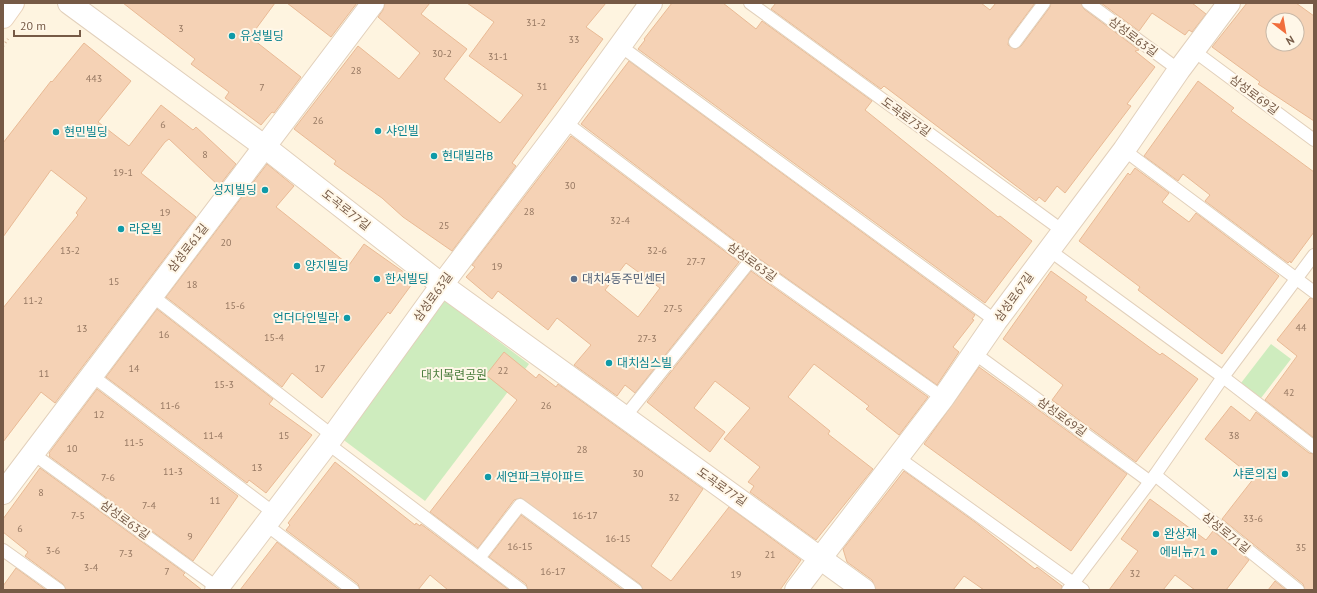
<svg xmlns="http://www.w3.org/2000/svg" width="1317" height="593" font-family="'PT Sans','Noto Sans KR',sans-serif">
<rect width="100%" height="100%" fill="#fef4e0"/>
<g fill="#ceecbe">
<polygon points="444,300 529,364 425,501 341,438"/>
<polygon points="1271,344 1291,359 1261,398 1241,383"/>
</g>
<g fill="#f5d2b5" stroke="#e9ba95" fill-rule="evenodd">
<polygon points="123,3 275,3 250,37 301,77 274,113 272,112 261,125 225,98 229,92 191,64 195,59"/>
<polygon points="287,3 357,3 331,37"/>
<polygon points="385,3 430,3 421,14 467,49 444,79 500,123 523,95 469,56 494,22 467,3 606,3 586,27 603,39 512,163 516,166 452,251 403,217 382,198 334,164 336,161 294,129 358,46 399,79 420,53 378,17 383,10"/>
<polygon points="672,3 723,3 756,29 762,21 872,101 865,110 998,217 1000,216 1032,241 985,303 638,49 645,40 644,39"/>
<polygon points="776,3 981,3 990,10 996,3 1035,3 1009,38 1008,45 1015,49 1021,46 1050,7 1051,3 1081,3 1084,9 1139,50 1135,51 1155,67 1127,104 1131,106 1065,193 1057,186 1045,202 1039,197 1036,201 884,86 881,89 771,9"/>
<polygon points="1101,3 1192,3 1206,14 1192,32 1189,30 1185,35 1152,13 1139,31"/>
<path d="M 1247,3 L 1296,3 L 1314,16 L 1314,121 L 1258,84 L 1260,82 L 1212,47 ZM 1273,20 L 1297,20 L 1297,44 L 1273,44 Z"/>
<polygon points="84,43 131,81 98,122 129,146 161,105 193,130 196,127 236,164 219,186 169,139 165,142 141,173 196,217 55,403 41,392 3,442 3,308 78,215 76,213 87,198 51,170 3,237 3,143 51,81 52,82"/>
<polygon points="629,61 975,315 972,319 974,320 953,347 959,352 937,385 754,255 581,124"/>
<polygon points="1198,81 1234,108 1231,111 1314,172 1314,232 1291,263 1290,261 1288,263 1205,201 1210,195 1183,174 1178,181 1144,156"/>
<path d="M 571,136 L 739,262 L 635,393 L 625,385 L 617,396 L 574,365 L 591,345 L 557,318 L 548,330 L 498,291 L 492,299 L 466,277 L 475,267 L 472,265 ZM 626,263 L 660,288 L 638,317 L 605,290 Z"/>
<polygon points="267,164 294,186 276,207 349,265 364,244 415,280 390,314 388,312 322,398 292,373 282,387 166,297"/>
<polygon points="1135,168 1169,193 1162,202 1189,222 1196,213 1279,276 1222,354 1138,290 1140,287 1079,241 1128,173 1130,175"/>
<polygon points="751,271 928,397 899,435 866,409 869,406 814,364 788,397 830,431 828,434 873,469 816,540 750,492 754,486 748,482 760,467 724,439 750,408 715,381 694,408 725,432 710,452 647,402"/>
<polygon points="1051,271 1087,297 1085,300 1160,355 1162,353 1198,379 1136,462 1052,400 1063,385 1003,339"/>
<polygon points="1310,298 1314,299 1314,438 1265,400 1297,356 1277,340"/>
<polygon points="157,309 273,399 269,404 312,435 266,493 249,480 247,483 106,377"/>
<polygon points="504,352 536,378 539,374 556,387 558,384 703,489 651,566 671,581 729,507 801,560 780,590 643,590 640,584 521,498 514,500 478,548 430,512 517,400 486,375"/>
<polygon points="979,367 1127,474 1071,551 924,444"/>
<polygon points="97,389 238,496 193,561 49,456 50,455 49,453"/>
<polygon points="1231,406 1250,421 1256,412 1309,453 1314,454 1314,590 1305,590 1303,584 1222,519 1254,478 1205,439"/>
<polygon points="335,462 415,525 416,523 420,526 421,524 509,590 448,590 430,575 418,590 360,590 358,584 286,530 290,525 288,523"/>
<polygon points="40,468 185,573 183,575 202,590 66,590 63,584 25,556 28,552 3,532 3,519"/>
<polygon points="904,471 975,522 1035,569 1037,567 1062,586 1061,590 984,590 964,576 953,590 876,590 872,580 847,562 843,549"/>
<polygon points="1150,499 1206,540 1213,531 1249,560 1226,590 1195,590 1175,575 1163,590 1109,590 1138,551 1121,539"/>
<polygon points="521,515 623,590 528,590 526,584 489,557"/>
<polygon points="277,542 340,590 240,590"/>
<polygon points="16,568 46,590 3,590 3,586"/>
<polygon points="1275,581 1286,590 1268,590"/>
</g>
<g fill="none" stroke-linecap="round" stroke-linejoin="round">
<defs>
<g id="service">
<polyline points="750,3 1063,231"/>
<polyline points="1088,3 1179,70"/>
<polyline points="1015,42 1044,3"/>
<polyline points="619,45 996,321"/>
<polyline points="1194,51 1314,140"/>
<polyline points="565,122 750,261 943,398"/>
<polyline points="1124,150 1314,292"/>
<polyline points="1049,250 1223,377 1314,447"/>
<polyline points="151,295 333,436"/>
<polyline points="974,353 1149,481"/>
<polyline points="91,375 274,513"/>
<polyline points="624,418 750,261"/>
<polyline points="327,443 521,590"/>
<polyline points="32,453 218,588"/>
<polyline points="897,457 1083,590"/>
<polyline points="1155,475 1298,590"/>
<polyline points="265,524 353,590"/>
<polyline points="3,550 59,590"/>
<polyline points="479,558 520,505 636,590"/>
<polyline points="1068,590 1155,475 1223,377 1314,255"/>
</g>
<g id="minor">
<polyline points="69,3 265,147 442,285 864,590"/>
<polyline points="3,493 373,3"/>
<polyline points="216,590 333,436 447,278 565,122 651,3"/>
<polyline points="796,590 943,398 996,321 1124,150 1179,70 1229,3"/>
</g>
<polyline id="secondary" points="3,17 13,3"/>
</defs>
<use href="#service" stroke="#e2d0bb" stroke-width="14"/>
<use href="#minor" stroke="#e2d0bb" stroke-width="24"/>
<use href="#secondary" stroke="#ead3bb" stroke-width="24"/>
<polyline stroke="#dab699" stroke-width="2.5" stroke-dasharray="1 3" stroke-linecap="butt" points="3,46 8,39"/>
<use href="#service" stroke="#fff" stroke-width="12"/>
<use href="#minor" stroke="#fff" stroke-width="22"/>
<use href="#secondary" stroke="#fff" stroke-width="22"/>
</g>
<g fill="#0f9aa8" stroke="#fff7e8" stroke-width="1.5">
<circle cx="232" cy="36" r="4"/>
<circle cx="378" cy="131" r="4"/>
<circle cx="56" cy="132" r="4"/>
<circle cx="434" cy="156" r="4"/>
<circle cx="265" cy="190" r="4"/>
<circle cx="121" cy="229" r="4"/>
<circle cx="297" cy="266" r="4"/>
<circle cx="377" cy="279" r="4"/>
<circle cx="347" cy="318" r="4"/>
<circle cx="609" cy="363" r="4"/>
<circle cx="1285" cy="474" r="4"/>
<circle cx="488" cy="477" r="4"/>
<circle cx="1156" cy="534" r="4"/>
<circle cx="1214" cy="552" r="4"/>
</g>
<circle fill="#5c6f8a" stroke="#fff7e8" stroke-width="1.5" cx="574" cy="279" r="4"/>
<g text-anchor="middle" stroke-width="4" stroke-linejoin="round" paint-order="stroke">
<g font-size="10" fill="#967862">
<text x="536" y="26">31-2</text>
<text x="181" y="32">3</text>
<text x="574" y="43">33</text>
<text x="442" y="57">30-2</text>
<text x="498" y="60">31-1</text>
<text x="356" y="74">28</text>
<text x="94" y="82">443</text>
<text x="542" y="90">31</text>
<text x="262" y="91">7</text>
<text x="318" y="124">26</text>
<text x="163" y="128">6</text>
<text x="205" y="158">8</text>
<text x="123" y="176">19-1</text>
<text x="570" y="189">30</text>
<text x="529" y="215">28</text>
<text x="165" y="216">19</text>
<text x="620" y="224">32-4</text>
<text x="444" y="229">25</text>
<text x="226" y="246">20</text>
<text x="70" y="254">13-2</text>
<text x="657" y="254">32-6</text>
<text x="696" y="265">27-7</text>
<text x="497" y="270">19</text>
<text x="114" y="285">15</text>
<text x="192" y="288">18</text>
<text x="33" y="304">11-2</text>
<text x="235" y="309">15-6</text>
<text x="673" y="312">27-5</text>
<text x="1301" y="331">44</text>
<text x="82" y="332">13</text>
<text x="164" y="338">16</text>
<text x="274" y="341">15-4</text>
<text x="647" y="342">27-3</text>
<text x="134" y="372">14</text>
<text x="320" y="372">17</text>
<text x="503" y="374">22</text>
<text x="44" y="377">11</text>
<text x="224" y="388">15-3</text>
<text x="1289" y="396">42</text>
<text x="170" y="409">11-6</text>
<text x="546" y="409">26</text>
<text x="99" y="418">12</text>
<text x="213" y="439">11-4</text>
<text x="284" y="439">15</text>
<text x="1234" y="439">38</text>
<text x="134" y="446">11-5</text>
<text x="72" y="452">10</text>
<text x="582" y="453">28</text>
<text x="257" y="471">13</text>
<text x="173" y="475">11-3</text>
<text x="638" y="477">30</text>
<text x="108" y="481">7-6</text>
<text x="41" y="496">8</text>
<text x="674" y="501">32</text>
<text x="215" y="504">11</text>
<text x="149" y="509">7-4</text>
<text x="78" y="519">7-5</text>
<text x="585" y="519">16-17</text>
<text x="1253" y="522">33-6</text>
<text x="20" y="532">6</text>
<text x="190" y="540">9</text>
<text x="618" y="542">16-15</text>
<text x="520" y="550">16-15</text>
<text x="1301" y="551">35</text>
<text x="53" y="554">3-6</text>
<text x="126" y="557">7-3</text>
<text x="770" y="558">21</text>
<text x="91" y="571">3-4</text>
<text x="167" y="575">7</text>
<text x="553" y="575">16-17</text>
<text x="1135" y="577">32</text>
<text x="736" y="578">19</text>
</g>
<g font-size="12" fill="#0d838f" stroke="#fff7e8" text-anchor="start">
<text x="240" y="40">유성빌딩</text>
<text x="386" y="135">샤인빌</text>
<text x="64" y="136">현민빌딩</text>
<text x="442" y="160">현대빌라B</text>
<text x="257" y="194" text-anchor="end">성지빌딩</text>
<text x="129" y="233">라온빌</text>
<text x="305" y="270">양지빌딩</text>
<text x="385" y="283">한서빌딩</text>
<text x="339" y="322" text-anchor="end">언더다인빌라</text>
<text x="617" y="367">대치심스빌</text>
<text x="1277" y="478" text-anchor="end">샤론의집</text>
<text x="496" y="481">세연파크뷰아파트</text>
<text x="1164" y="538">완상재</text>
<text x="1206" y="556" text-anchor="end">에비뉴71</text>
</g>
<g font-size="12" fill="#765a46" stroke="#fff7e8">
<text transform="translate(1133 37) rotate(37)" y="4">삼성로63길</text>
<text transform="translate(1254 95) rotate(37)" y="4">삼성로69길</text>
<text transform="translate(906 117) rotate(36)" y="4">도곡로73길</text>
<text transform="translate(346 210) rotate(38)" y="4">도곡로77길</text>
<text transform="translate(188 248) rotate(-52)" y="4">삼성로61길</text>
<text transform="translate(752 262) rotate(36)" y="4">삼성로63길</text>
<text transform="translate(433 297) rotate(-54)" y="4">삼성로63길</text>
<text transform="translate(1014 297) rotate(-54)" y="4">삼성로67길</text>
<text transform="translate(1062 417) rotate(36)" y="4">삼성로69길</text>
<text transform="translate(722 487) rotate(35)" y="4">도곡로77길</text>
<text transform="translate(125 520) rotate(36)" y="4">삼성로63길</text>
<text transform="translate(1226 533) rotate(39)" y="4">삼성로71길</text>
</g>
<g font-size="12" fill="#4e5e75" stroke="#fff7e8" text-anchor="start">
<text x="582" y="283">대치4동주민센터</text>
</g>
<g font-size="12" fill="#4c7d3d" stroke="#fff7e8">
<text x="454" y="379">대치목련공원</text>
</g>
</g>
<rect width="1317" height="593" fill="none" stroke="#765a46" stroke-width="8"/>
<g transform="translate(1285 32) rotate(149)"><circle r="19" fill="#fff7e8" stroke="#c8b8a7"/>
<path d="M0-3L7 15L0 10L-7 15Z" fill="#f16e3c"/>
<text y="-6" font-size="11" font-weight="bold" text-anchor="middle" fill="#765a46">N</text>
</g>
<path d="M14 30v6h66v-6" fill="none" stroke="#765a46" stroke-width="2"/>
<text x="20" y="30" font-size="12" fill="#765a46" stroke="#fff7e8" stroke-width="3" paint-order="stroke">20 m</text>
</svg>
